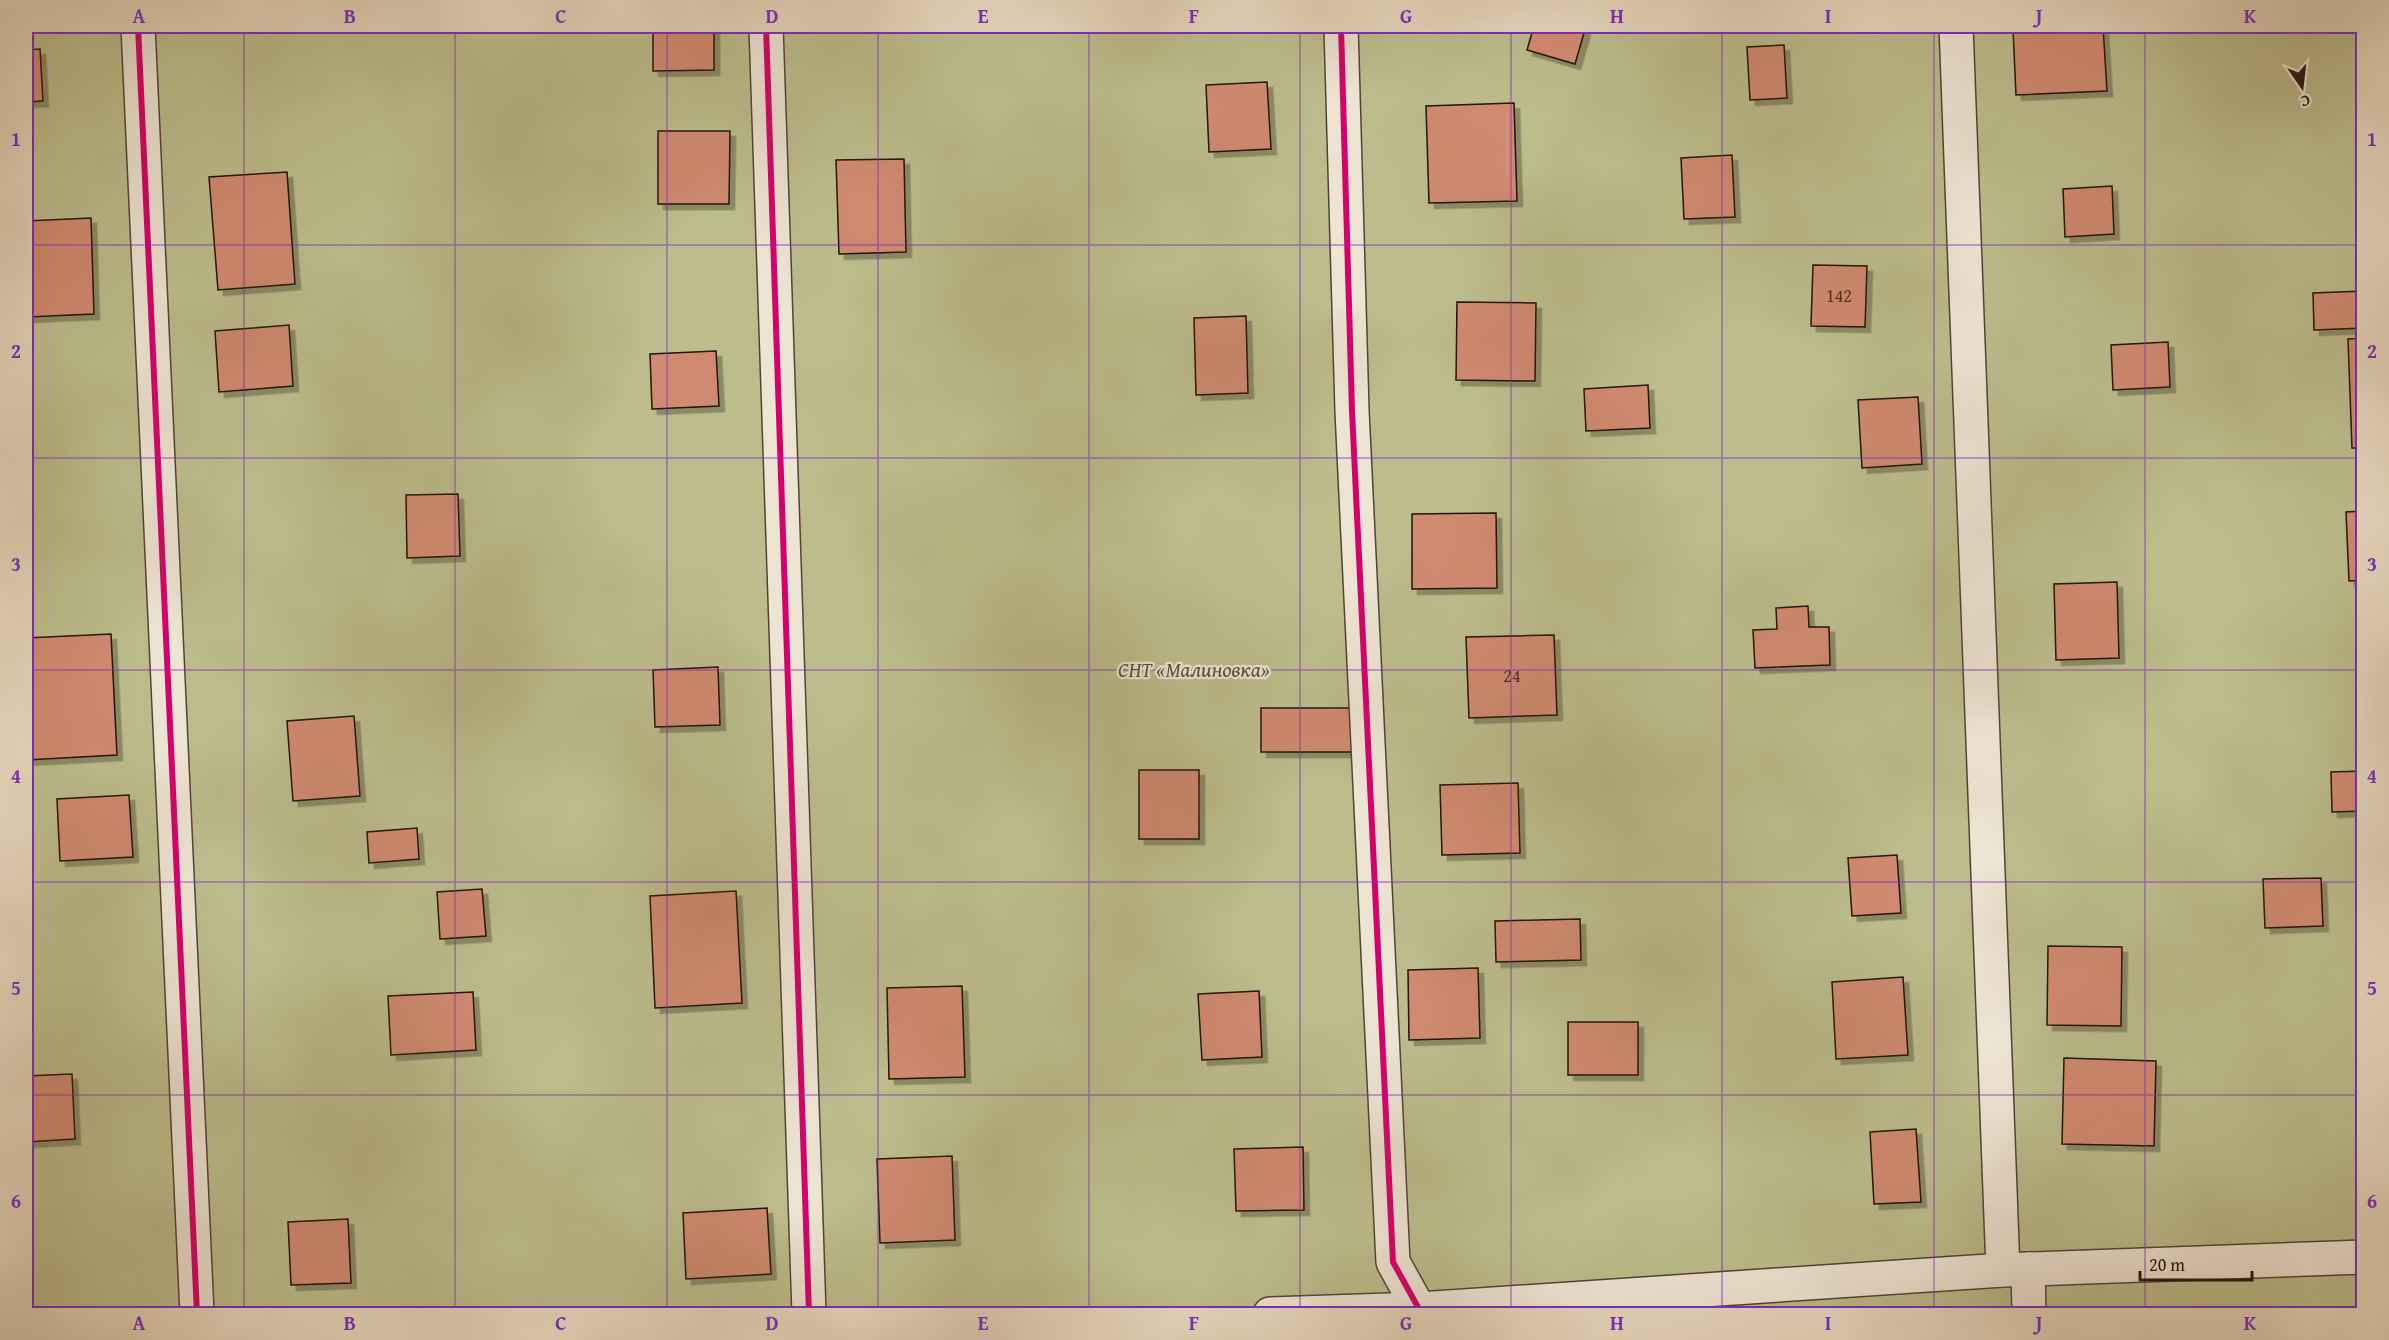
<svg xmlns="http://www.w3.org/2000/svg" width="2389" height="1340" font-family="'Gentium Book Plus',serif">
<defs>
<filter id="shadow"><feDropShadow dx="5.5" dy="5.5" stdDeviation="0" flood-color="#0004"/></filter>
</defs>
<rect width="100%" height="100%" fill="#e5d6bd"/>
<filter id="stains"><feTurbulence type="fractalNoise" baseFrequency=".00333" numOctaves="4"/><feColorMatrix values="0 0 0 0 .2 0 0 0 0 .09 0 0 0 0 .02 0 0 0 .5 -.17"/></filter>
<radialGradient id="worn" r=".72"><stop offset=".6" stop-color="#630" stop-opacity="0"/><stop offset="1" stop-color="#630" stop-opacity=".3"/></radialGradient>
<rect fill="#bcbc8c" stroke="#6f674b" stroke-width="1.5" x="26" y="26" width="2337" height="1288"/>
<g fill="#d08a71" stroke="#22120a" stroke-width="1.5" filter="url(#shadow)">
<polygon points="653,26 714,26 714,70 653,71"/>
<polygon points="1534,26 1586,26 1575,64 1527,50"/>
<polygon points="2076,26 2103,26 2107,91 2016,95 2013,29"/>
<polygon points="1784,45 1787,98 1750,100 1747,47"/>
<polygon points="40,49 43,101 26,102 26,50"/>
<polygon points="1267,82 1271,149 1209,152 1206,85"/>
<polygon points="1514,103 1517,201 1429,203 1426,106"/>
<polygon points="658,131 730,131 729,204 658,204"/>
<polygon points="1732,155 1735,217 1684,219 1681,158"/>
<polygon points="904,159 906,252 839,254 836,160"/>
<polygon points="287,172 295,284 218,290 209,177"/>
<polygon points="2112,186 2114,234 2065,237 2063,189"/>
<polygon points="91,218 94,314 26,317 26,221"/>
<polygon points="1813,265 1867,266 1865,327 1811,326"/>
<polygon points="2364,291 2364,328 2314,330 2313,293"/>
<polygon points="1457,302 1536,303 1535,381 1456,380"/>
<polygon points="1246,316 1248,393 1196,395 1194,318"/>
<polygon points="289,325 293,386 219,392 215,331"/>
<polygon points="2364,338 2364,448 2352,448 2348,339"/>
<polygon points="2168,342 2170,387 2113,390 2111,345"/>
<polygon points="716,351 719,406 652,409 650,354"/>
<polygon points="1648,385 1650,428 1586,431 1584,389"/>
<polygon points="1918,397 1922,464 1862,468 1858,400"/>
<polygon points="458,494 460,556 407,558 406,495"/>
<polygon points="2364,511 2364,580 2349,581 2346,512"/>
<polygon points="1496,513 1497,588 1412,589 1412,514"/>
<polygon points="2117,582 2119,658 2056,660 2054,584"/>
<polygon points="1808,606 1809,627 1829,627 1830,665 1755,668 1753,630 1777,629 1776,608"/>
<polygon points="111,634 117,755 26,760 26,638"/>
<polygon points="1554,635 1557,715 1469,718 1466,637"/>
<polygon points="718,667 720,725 655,727 653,670"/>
<rect x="1261" y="708" width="93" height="44"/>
<polygon points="354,716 360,796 293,801 287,721"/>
<rect x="1139" y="770" width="60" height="69"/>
<polygon points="2364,771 2364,811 2332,812 2331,772"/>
<polygon points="1518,783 1520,853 1442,855 1440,785"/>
<polygon points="129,795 133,857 60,861 57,799"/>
<polygon points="417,828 419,859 369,863 367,832"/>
<polygon points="1897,855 1901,913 1852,916 1848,858"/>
<polygon points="2321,878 2323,926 2265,928 2263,879"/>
<polygon points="482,889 486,936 440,939 437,892"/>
<polygon points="736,891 742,1003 655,1008 650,896"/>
<polygon points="1580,919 1581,960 1496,962 1495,921"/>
<polygon points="2048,946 2122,947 2121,1026 2047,1025"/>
<polygon points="1478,968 1480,1038 1409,1040 1408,970"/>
<polygon points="1903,977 1908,1055 1836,1059 1832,982"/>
<polygon points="962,986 965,1077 889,1079 887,988"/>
<polygon points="1259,991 1262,1057 1202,1060 1198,994"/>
<polygon points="473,992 476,1050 391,1055 388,996"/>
<rect x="1568" y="1022" width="70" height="53"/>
<polygon points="2064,1058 2156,1061 2154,1146 2062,1144"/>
<polygon points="72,1074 75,1139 26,1142 26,1076"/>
<polygon points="1916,1129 1921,1202 1874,1204 1870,1132"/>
<polygon points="1303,1147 1304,1210 1236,1211 1234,1149"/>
<polygon points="952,1156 955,1240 880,1243 877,1159"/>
<polygon points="767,1208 771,1274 686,1279 683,1213"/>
<polygon points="348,1219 351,1283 291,1285 288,1222"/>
</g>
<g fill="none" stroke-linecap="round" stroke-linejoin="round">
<defs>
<g id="minor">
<polyline points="138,26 197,1314"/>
<polyline points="766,26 809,1314"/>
<polyline points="1341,26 1352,411 1393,1262 1419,1309 1419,1314"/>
<polyline points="1956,26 2003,1270"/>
<polyline points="2028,1269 2029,1314"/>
<polyline points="1270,1314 1419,1309 2003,1270 2364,1257"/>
</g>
</defs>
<use href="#minor" stroke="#534337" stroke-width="36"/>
<use href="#minor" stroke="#eee4d4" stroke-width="33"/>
<defs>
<g id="cycleway">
<polyline points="138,26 197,1314"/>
<polyline points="766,26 809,1314"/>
<polyline points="1341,26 1352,411 1393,1262 1419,1309 1419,1314"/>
</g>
</defs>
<use href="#cycleway" stroke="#eee4d4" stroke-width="10"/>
<use href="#cycleway" stroke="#d6006c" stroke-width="6"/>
</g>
<path fill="none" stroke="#7b2cbf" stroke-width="1.5" stroke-opacity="0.55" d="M 244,26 L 244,1314M 455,26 L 455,1314M 667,26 L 667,1314M 878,26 L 878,1314M 1089,26 L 1089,1314M 1300,26 L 1300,1314M 1511,26 L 1511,1314M 1722,26 L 1722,1314M 1934,26 L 1934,1314M 2145,26 L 2145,1314M 26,245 L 2364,245M 26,458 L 2364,458M 26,670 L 2364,670M 26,882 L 2364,882M 26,1095 L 2364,1095"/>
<g text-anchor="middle" stroke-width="4.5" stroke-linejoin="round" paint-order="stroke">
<g font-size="18" fill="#4e3024">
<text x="1839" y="302">142</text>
<text x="1512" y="682">24</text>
</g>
<g font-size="21" font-style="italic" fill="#584e38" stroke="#eee4d4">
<text x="1194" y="677">СНТ «Малиновка»</text>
</g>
</g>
<rect width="2389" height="1340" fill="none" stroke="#e5d6bd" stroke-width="66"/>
<g transform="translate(2302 87) rotate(166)" stroke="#eee4d4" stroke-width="4.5" paint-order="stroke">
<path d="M0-4.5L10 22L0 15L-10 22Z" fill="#22120a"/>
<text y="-9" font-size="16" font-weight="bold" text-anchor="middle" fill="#22120a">С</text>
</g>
<path d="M2140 1271v9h112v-9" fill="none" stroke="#22120a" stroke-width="3"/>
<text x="2149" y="1271" font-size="18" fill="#22120a" stroke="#eee4d4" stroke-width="4.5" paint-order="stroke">20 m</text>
<rect x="33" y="33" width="2323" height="1274" fill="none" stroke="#7b2cbf" stroke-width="2"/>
<g font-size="20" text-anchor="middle" font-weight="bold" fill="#7b2cbf">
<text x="139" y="23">A</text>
<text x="350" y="23">B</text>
<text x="561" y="23">C</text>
<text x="772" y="23">D</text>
<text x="983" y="23">E</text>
<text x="1194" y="23">F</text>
<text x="1406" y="23">G</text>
<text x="1617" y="23">H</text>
<text x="1828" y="23">I</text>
<text x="2039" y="23">J</text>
<text x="2250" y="23">K</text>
<text x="16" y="146">1</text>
<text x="2372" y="146">1</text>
<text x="16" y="358">2</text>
<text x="2372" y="358">2</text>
<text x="16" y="571">3</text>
<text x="2372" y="571">3</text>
<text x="16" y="783">4</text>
<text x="2372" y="783">4</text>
<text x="16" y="995">5</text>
<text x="2372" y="995">5</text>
<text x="16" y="1208">6</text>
<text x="2372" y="1208">6</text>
<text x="139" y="1330">A</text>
<text x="350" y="1330">B</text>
<text x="561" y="1330">C</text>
<text x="772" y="1330">D</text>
<text x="983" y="1330">E</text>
<text x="1194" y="1330">F</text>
<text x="1406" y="1330">G</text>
<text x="1617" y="1330">H</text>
<text x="1828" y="1330">I</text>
<text x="2039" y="1330">J</text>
<text x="2250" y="1330">K</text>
</g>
<rect width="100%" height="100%" filter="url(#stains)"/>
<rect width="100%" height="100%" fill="url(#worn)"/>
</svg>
